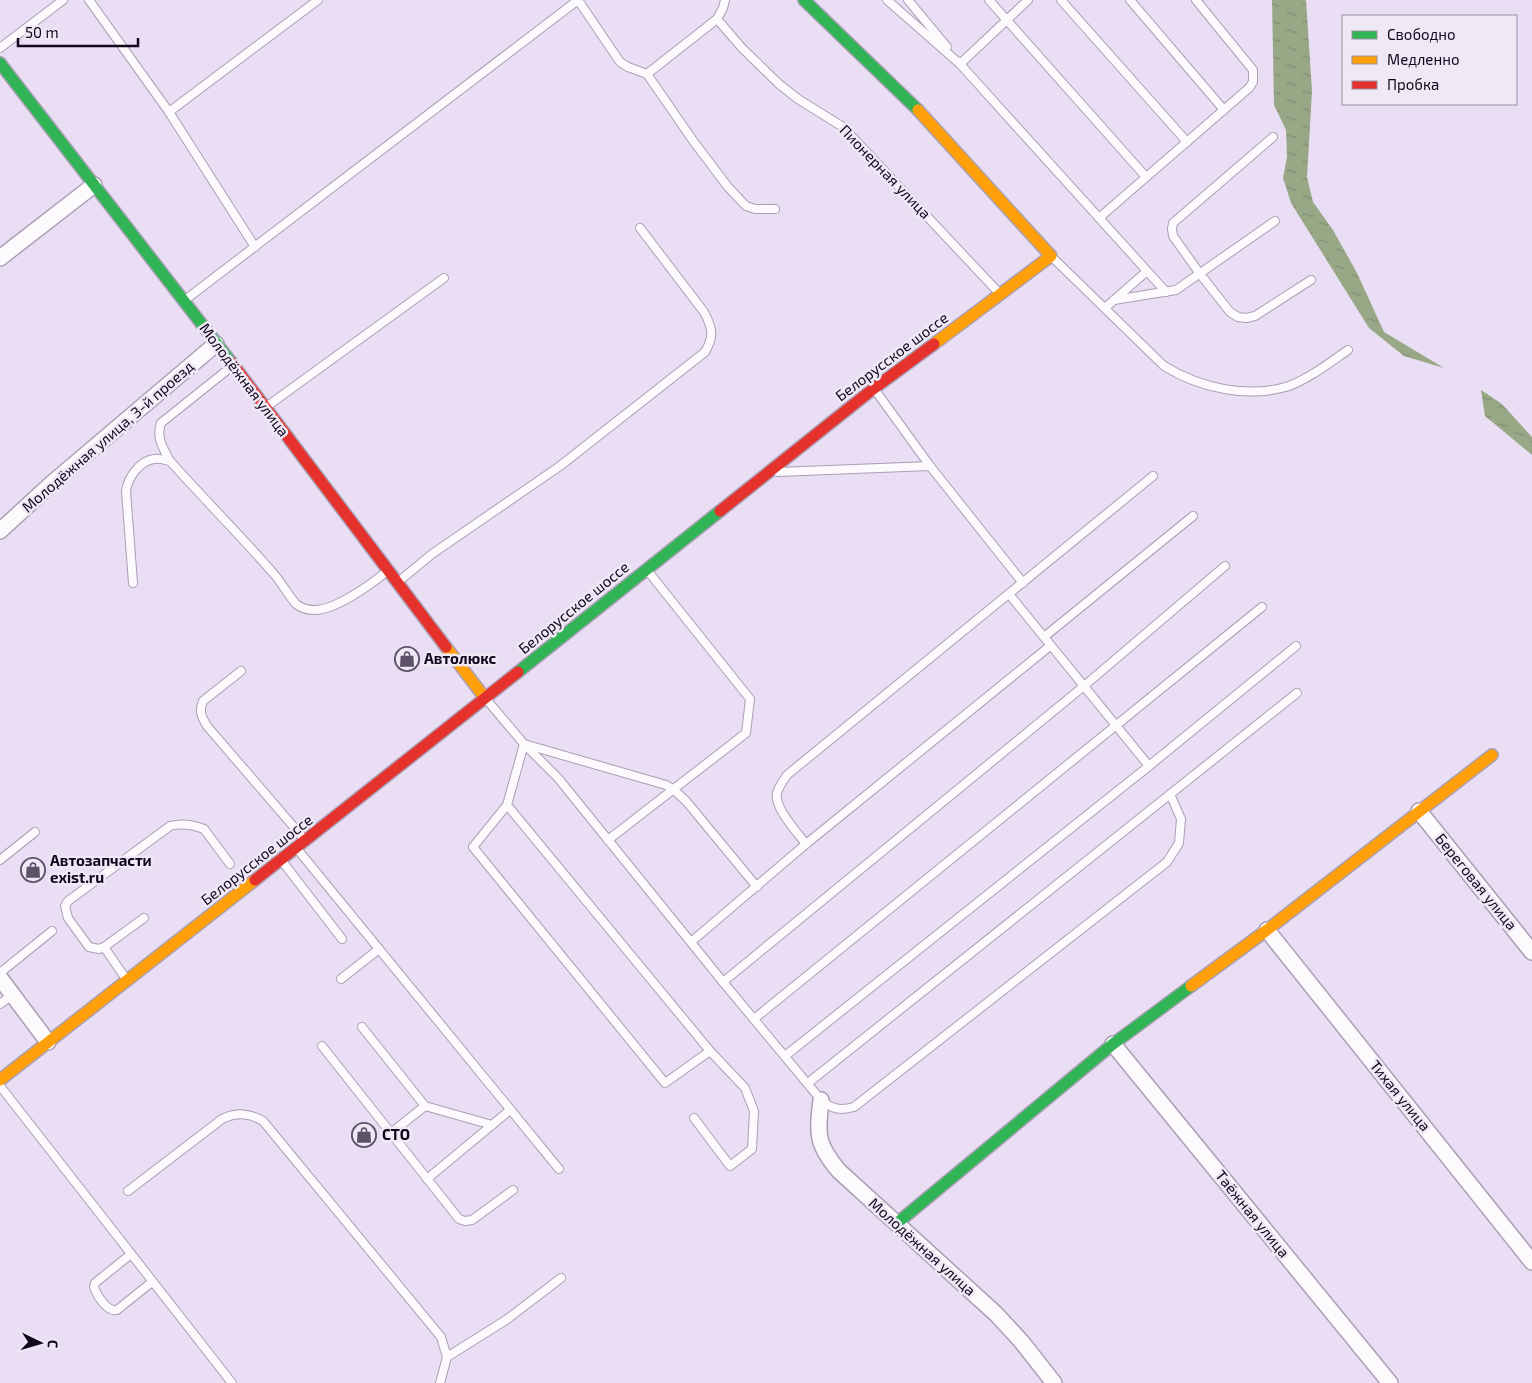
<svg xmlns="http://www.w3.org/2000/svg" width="1532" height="1383" font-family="'Exo 2',sans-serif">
<defs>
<pattern id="water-ripples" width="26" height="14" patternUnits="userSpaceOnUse" patternTransform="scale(1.25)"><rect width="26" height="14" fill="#98a786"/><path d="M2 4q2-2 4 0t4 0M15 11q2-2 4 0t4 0" fill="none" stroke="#828e73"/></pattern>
</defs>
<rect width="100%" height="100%" fill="#e9def3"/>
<g fill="url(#water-ripples)">
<polygon points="1272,0 1306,0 1312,91 1307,177 1313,202 1333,230 1357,273 1384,332 1444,368 1404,356 1369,328 1291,203 1283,178 1287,157 1286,130 1274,105"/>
<polygon points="1481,390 1502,404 1532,437 1532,455 1485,416"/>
</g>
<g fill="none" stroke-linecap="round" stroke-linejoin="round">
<defs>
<g id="lane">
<polyline points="89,0 169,112 255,247"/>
<polyline points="578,0 620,62 628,67 647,74 694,142 728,187 746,206 755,209 775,209"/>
<polyline points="887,0 960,64 1166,292"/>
<polyline points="908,0 947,47"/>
<polyline points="989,0 1146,177"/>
<polyline points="1061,0 1187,142"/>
<polyline points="1130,0 1224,110"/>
<polyline points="717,19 742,48 779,84 798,99 843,127 999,293"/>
<polyline points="0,48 63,0"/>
<polyline points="959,62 960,64 1028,0"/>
<polyline points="647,74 717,19 723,8 725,0"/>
<polyline points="169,112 318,0"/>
<polyline points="1273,137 1173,223 1172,229 1173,236 1200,274 1230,312 1238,317 1246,318 1255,316 1311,280"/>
<polyline points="1099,218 1249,88 1253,82 1253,70 1196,0"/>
<path d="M 1052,257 L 1164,366 C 1200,388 1248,399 1289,386 C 1310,378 1329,363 1348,350"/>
<polyline points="185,300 578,0"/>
<polyline points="1114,300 1176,290 1275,221"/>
<polyline points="1105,308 1147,271"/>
<polyline points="875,390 930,466 1023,583"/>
<polyline points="266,407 444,278"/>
<path d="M 170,461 C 163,448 156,438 161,423 L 231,367"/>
<polyline points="778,472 930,466"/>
<path d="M 398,582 L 432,554 L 560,466 L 705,352 C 714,336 713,329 704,312 L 640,228"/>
<path d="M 133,583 L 126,491 C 128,478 139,461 154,459 C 159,458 165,460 170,461 C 204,499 240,535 273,573 C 282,583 288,595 296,604 C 301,608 308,610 314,610 C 334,611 372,584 387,571"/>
<polyline points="1009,594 1149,766"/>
<polyline points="1044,637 1193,516"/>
<path d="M 241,671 L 203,701 C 199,711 201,716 207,726 L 305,840"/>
<path d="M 486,699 L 524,744 L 558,778 L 723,982 L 821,1100 C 832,1109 840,1111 854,1107 L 1167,862 L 1179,843 L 1181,819 L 1170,794"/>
<polyline points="507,805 473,847 665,1083 710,1051"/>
<polyline points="608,840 746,733 750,699 647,570"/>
<path d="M 806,844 C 797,832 774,808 777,793 C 779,786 783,781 787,775 L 1153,476"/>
<polyline points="298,850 559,1169"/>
<polyline points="0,860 35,832"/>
<polyline points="282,861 342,939"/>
<path d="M 144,918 L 104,947 L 99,949 L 89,947 L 68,918 L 65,906 L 68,901 L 170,826 C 181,823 194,825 204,829 L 230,864"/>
<polyline points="691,942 806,844 1050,646"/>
<polyline points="104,947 126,979"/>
<polyline points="0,973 52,931"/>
<polyline points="341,979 379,949"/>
<polyline points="723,982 1084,686 1225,566"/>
<polyline points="0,1004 12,995"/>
<polyline points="754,1019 1262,607"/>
<polyline points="362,1027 425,1106 492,1125"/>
<polyline points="322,1046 459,1219 465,1221 472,1220 513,1190"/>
<polyline points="785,1056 1149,766 1296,646"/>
<polyline points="808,1083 1297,693"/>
<polyline points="0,1086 232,1383"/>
<polyline points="694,1118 730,1166 752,1149 754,1111 745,1088 710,1051 507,805 524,744 666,785 674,790 686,801 757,887"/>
<polyline points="391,1133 425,1106"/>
<polyline points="427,1179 510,1110"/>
<path d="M 128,1191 L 222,1119 C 237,1112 249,1113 263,1121 L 441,1337 L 447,1357 L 440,1383"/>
<path d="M 131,1254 L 95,1283 L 94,1287 C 97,1296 107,1312 117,1310 L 152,1282"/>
<polyline points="447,1357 506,1320 561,1278"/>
</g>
<g id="street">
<polyline points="0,258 94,185"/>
<polyline points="0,531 51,484 216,344"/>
<polyline points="1419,811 1532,952"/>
<polyline points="1267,930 1532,1262"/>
<polyline points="0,978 48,1042"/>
<polyline points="1113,1044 1390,1383"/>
<path d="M 821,1100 C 817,1134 816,1144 839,1171 L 996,1314 L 1021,1341 L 1054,1383"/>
</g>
<g id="fast">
<polyline points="804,0 918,110"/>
<polyline points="0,63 231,362"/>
<polyline points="518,672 720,511"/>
<polyline points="896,1224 1113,1044 1191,986"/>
</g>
<g id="slow">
<polyline points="918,110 1051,256 934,344"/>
<polyline points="446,647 485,698"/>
<polyline points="1191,986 1267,930 1492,755"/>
<polyline points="0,1080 255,880"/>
</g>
<g id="jam">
<polyline points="231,362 446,647"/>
<polyline points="720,511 873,389 934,344"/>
<polyline points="255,880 518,672"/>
</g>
</defs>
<use href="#lane" stroke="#aa9fb4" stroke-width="10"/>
<use href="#street" stroke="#aa9fb4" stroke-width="18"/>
<use href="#fast" stroke="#aa9fb4" stroke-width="14"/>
<use href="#slow" stroke="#aa9fb4" stroke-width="14"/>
<use href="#jam" stroke="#aa9fb4" stroke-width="14"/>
<use href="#lane" stroke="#fcfafd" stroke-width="8"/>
<use href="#street" stroke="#fcfafd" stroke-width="15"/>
<use href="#fast" stroke="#30b455" stroke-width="11"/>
<use href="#slow" stroke="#ff9f0a" stroke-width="11"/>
<use href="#jam" stroke="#e5322d" stroke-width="11"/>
</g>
<defs>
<symbol id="shop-ring" viewBox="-11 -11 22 22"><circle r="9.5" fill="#efe9f6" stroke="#5e5268" stroke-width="1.5"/><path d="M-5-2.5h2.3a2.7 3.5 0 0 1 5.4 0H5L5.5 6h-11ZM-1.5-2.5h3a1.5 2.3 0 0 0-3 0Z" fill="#5e5268"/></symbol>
</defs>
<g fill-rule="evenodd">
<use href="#shop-ring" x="393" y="645" width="28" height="28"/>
<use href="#shop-ring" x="19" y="856" width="28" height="28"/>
<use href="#shop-ring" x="350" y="1121" width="28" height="28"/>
</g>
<g text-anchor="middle" stroke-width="5" stroke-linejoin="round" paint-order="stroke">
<g font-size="15" fill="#13071d" stroke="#efe9f6">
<text transform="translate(885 172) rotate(46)" y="5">Пионерная улица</text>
<text transform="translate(892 357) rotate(-37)" y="5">Белорусское шоссе</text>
<text transform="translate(244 380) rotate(53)" y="5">Молодёжная улица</text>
<text transform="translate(108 437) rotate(-41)" y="5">Молодёжная улица, 3-й проезд</text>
<text transform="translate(574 608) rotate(-39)" y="5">Белорусское шоссе</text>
<text transform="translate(257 860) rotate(-38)" y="5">Белорусское шоссе</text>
<text transform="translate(1476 882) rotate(51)" y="5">Береговая улица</text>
<text transform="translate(1400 1096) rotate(51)" y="5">Тихая улица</text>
<text transform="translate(1252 1214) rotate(51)" y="5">Таёжная улица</text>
<text transform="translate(922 1247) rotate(42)" y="5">Молодёжная улица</text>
</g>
<g font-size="15" font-weight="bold" fill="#13071d" stroke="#efe9f6" text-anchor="start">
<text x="424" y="664">Автолюкс</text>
<text x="50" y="866">Автозапчасти<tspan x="50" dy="17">exist.ru</tspan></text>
<text x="382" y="1140">СТО</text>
</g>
</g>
<rect x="1342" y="15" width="175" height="90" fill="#efe9f6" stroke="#978f9f"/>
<rect x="1352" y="31" width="25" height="8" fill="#30b455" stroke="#978f9f"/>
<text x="1387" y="40" font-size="15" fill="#13071d">Свободно</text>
<rect x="1352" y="56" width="25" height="8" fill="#ff9f0a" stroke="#978f9f"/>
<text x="1387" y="65" font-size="15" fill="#13071d">Медленно</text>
<rect x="1352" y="81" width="25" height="8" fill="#e5322d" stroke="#978f9f"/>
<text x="1387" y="90" font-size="15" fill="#13071d">Пробка</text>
<g transform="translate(40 1343) rotate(95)" stroke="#efe9f6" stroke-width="4" paint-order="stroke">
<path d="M0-4L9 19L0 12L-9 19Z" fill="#13071d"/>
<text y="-8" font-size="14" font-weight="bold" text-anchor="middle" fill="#13071d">С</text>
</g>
<path d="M18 38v8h120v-8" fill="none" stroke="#13071d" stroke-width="2.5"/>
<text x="25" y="38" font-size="15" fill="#13071d" stroke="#efe9f6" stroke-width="4" paint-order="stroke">50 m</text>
</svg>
